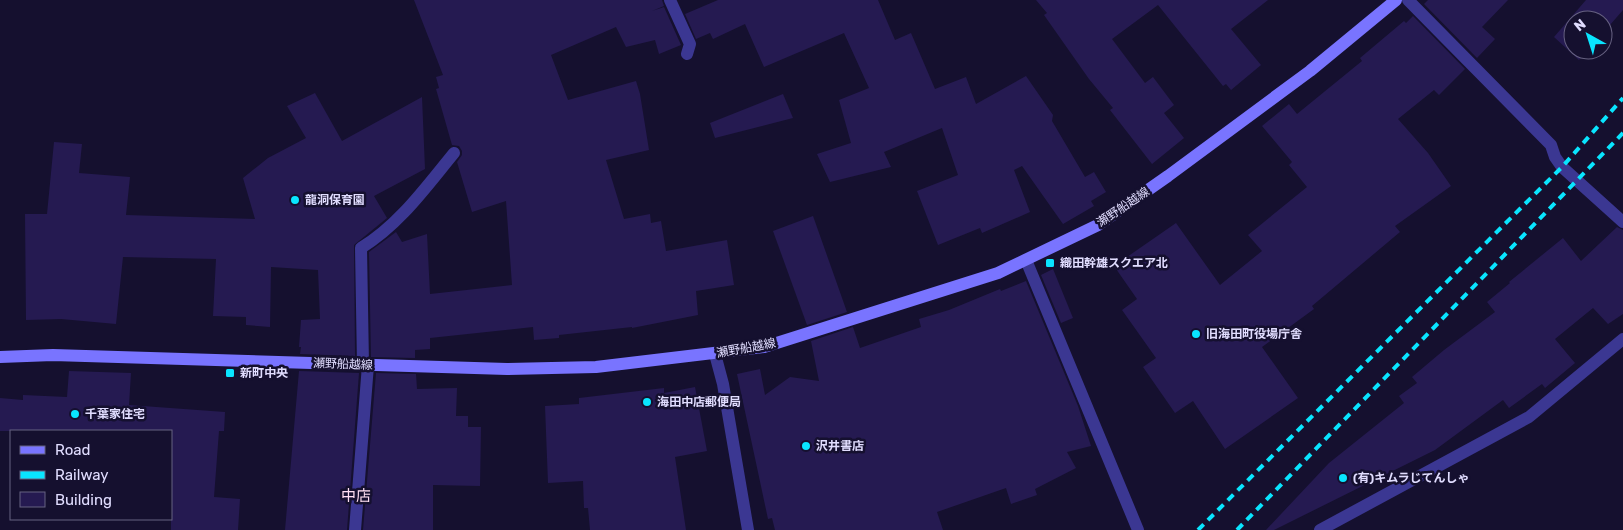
<svg xmlns="http://www.w3.org/2000/svg" width="1623" height="530" font-family="Rubik,'Noto Sans JP',sans-serif">
<rect width="100%" height="100%" fill="#15102f"/>
<g fill="#251a51">
<polygon points="414,0 662,0 664,6 652,11 664,7 681,45 659,54 655,40 626,47 616,27 551,55 568,100 636,81 640,94 649,150 606,160 624,219 650,214 651,223 661,221 666,251 727,240 734,285 696,291 698,315 632,328 632,327 559,335 559,338 534,340 533,327 430,338 430,349 415,350 415,358 371,357 369,252 396,232 402,242 427,234 430,294 512,285 506,201 472,212 457,162 462,155 462,151 459,146 452,145 436,89 439,88 436,77 443,75"/>
<polygon points="718,0 878,0 895,40 911,33 935,89 966,77 976,104 1026,76 1053,115 1052,121 1085,177 1094,172 1106,192 1091,201 1094,206 1063,224 1022,166 1014,170 1030,212 982,233 980,228 938,245 917,191 958,175 942,128 884,152 891,167 830,182 817,154 851,143 839,100 869,88 844,33 764,67 745,24 713,39 710,33 696,39 685,14"/>
<polygon points="1036,0 1268,0 1231,29 1261,65 1231,90 1226,84 1223,86 1158,5 1112,39 1145,83 1153,77 1174,105 1164,113 1184,138 1152,164 1110,110 1113,108 1089,79 1044,15 1047,13"/>
<polygon points="1428,0 1508,0 1482,27 1495,39 1477,58 1424,4"/>
<polygon points="1586,0 1623,0 1623,10 1603,33 1603,20 1573,20 1573,50 1588,50 1579,60 1554,37"/>
<polygon points="1413,16 1465,69 1439,95 1434,90 1398,119 1428,153 1451,186 1395,226 1400,232 1312,306 1314,309 1262,347 1298,398 1225,449 1193,401 1175,413 1143,367 1156,358 1122,310 1137,299 1114,266 1176,223 1220,285 1262,251 1248,235 1307,187 1289,165 1292,162 1262,126 1289,104 1297,114 1362,61 1360,58 1404,21 1406,23"/>
<polygon points="315,93 342,141 422,97 425,169 374,196 387,218 354,245 355,356 300,354 301,347 299,347 301,320 320,319 318,270 271,267 270,327 246,325 246,317 213,316 216,259 123,257 116,324 61,319 26,320 25,214 47,214 54,142 82,144 79,173 130,177 126,215 255,219 243,178 268,158 306,138 287,106"/>
<polygon points="783,94 793,118 715,138 710,123"/>
<polygon points="813,216 847,312 807,325 773,231"/>
<polygon points="1617,227 1623,230 1623,314 1608,324 1593,308 1555,339 1575,363 1545,388 1542,384 1509,408 1503,400 1435,450 1274,530 1266,530 1329,463 1404,403 1399,396 1417,383 1412,377 1444,350 1495,312 1487,302 1510,283 1509,282 1563,238 1581,261"/>
<polygon points="1053,269 1073,318 1061,323 1041,275"/>
<polygon points="1026,281 1078,406 1091,446 1067,452 1076,468 1035,489 1037,495 1011,504 1006,488 937,512 943,530 775,530 772,518 768,519 737,374 760,369 765,395 790,377 819,381 811,341 853,327 860,348 921,327 919,319 949,310 1000,289 1001,291"/>
<polygon points="69,371 131,373 129,405 225,412 224,431 219,431 214,497 240,499 238,530 171,530 171,431 0,431 0,398 23,400 23,395 67,397"/>
<polygon points="299,371 359,373 347,530 285,530"/>
<polygon points="376,373 416,374 417,389 457,388 456,416 468,416 468,427 481,427 480,486 433,485 433,530 363,530"/>
<polygon points="695,387 707,451 675,457 686,530 590,530 588,508 584,508 583,481 548,483 545,406 579,404 579,398 664,388 664,393"/>
</g>
<g fill="none" stroke-linecap="round" stroke-linejoin="round">
<g stroke="#3b3792" stroke-width="12">
<polyline points="670,0 690,44 687,54"/>
<polyline points="1408,0 1551,145 1555,157 1562,167 1623,222"/>
<polyline points="1026,260 1138,530"/>
<polyline points="715,354 723,384 748,530"/>
<path d="M 363,364 L 361,248 C 399,225 426,187 454,153"/>
<polyline points="355,530 368,365"/>
<polyline points="1320,530 1529,417 1623,339"/>
</g>
<polyline stroke="#7974ff" stroke-width="12" points="0,357 53,355 507,369 596,367 764,347 998,273 1098,225 1168,176 1310,71 1396,0"/>
<g stroke="#09e5ff" stroke-width="4" stroke-dasharray="8 6" stroke-linecap="butt">
<polyline points="1198,530 1562,167 1623,98"/>
<polyline points="1237,530 1623,133"/>
</g>
</g>
<g fill="#09e5ff" stroke="#15102f" stroke-width="2">
<circle cx="295" cy="200" r="5"/>
<rect x="1045" y="258" width="10" height="10" rx="2.5"/>
<circle cx="1196" cy="334" r="5"/>
<rect x="225" y="368" width="10" height="10" rx="2.5"/>
<circle cx="647" cy="402" r="5"/>
<circle cx="75" cy="414" r="5"/>
<circle cx="806" cy="446" r="5"/>
<circle cx="1343" cy="478" r="5"/>
</g>
<g text-anchor="middle" stroke-width="5" stroke-linejoin="round" paint-order="stroke">
<g font-size="12" font-weight="bold" fill="#e1ddff" stroke="#15102f" text-anchor="start">
<text x="305" y="204">龍洞保育園</text>
<text x="1060" y="267">織田幹雄スクエア北</text>
<text x="1206" y="338">旧海田町役場庁舎</text>
<text x="240" y="377">新町中央</text>
<text x="657" y="406">海田中店郵便局</text>
<text x="85" y="418">千葉家住宅</text>
<text x="816" y="450">沢井書店</text>
<text x="1353" y="482">(有)キムラじてんしゃ</text>
</g>
<g font-size="12" fill="#e1ddff" stroke="#15102f">
<text transform="translate(1123 207) rotate(-34)" y="4">瀬野船越線</text>
<text transform="translate(746 348) rotate(-10)" y="4">瀬野船越線</text>
<text transform="translate(343 364) rotate(2)" y="4">瀬野船越線</text>
</g>
<g font-size="15" fill="#ffdff3" stroke="#15102f">
<text x="356" y="501">中店</text>
</g>
</g>
<rect x="10" y="430" width="162" height="90" fill="#15102f" stroke="#676282"/>
<rect x="20" y="446" width="25" height="8" fill="#7974ff" stroke="#676282"/>
<text x="55" y="455" font-size="15" fill="#e1ddff">Road</text>
<rect x="20" y="471" width="25" height="8" fill="#09e5ff" stroke="#676282"/>
<text x="55" y="480" font-size="15" fill="#e1ddff">Railway</text>
<rect x="20" y="492" width="25" height="15" fill="#251a51" stroke="#676282"/>
<text x="55" y="505" font-size="15" fill="#e1ddff">Building</text>
<g transform="translate(1588 35) rotate(321)"><circle r="24" fill="#15102f" stroke="#676282"/>
<path d="M0-4L9 19L0 12L-9 19Z" fill="#09e5ff"/>
<text y="-8" font-size="14" font-weight="bold" text-anchor="middle" fill="#e1ddff">N</text>
</g>
</svg>
